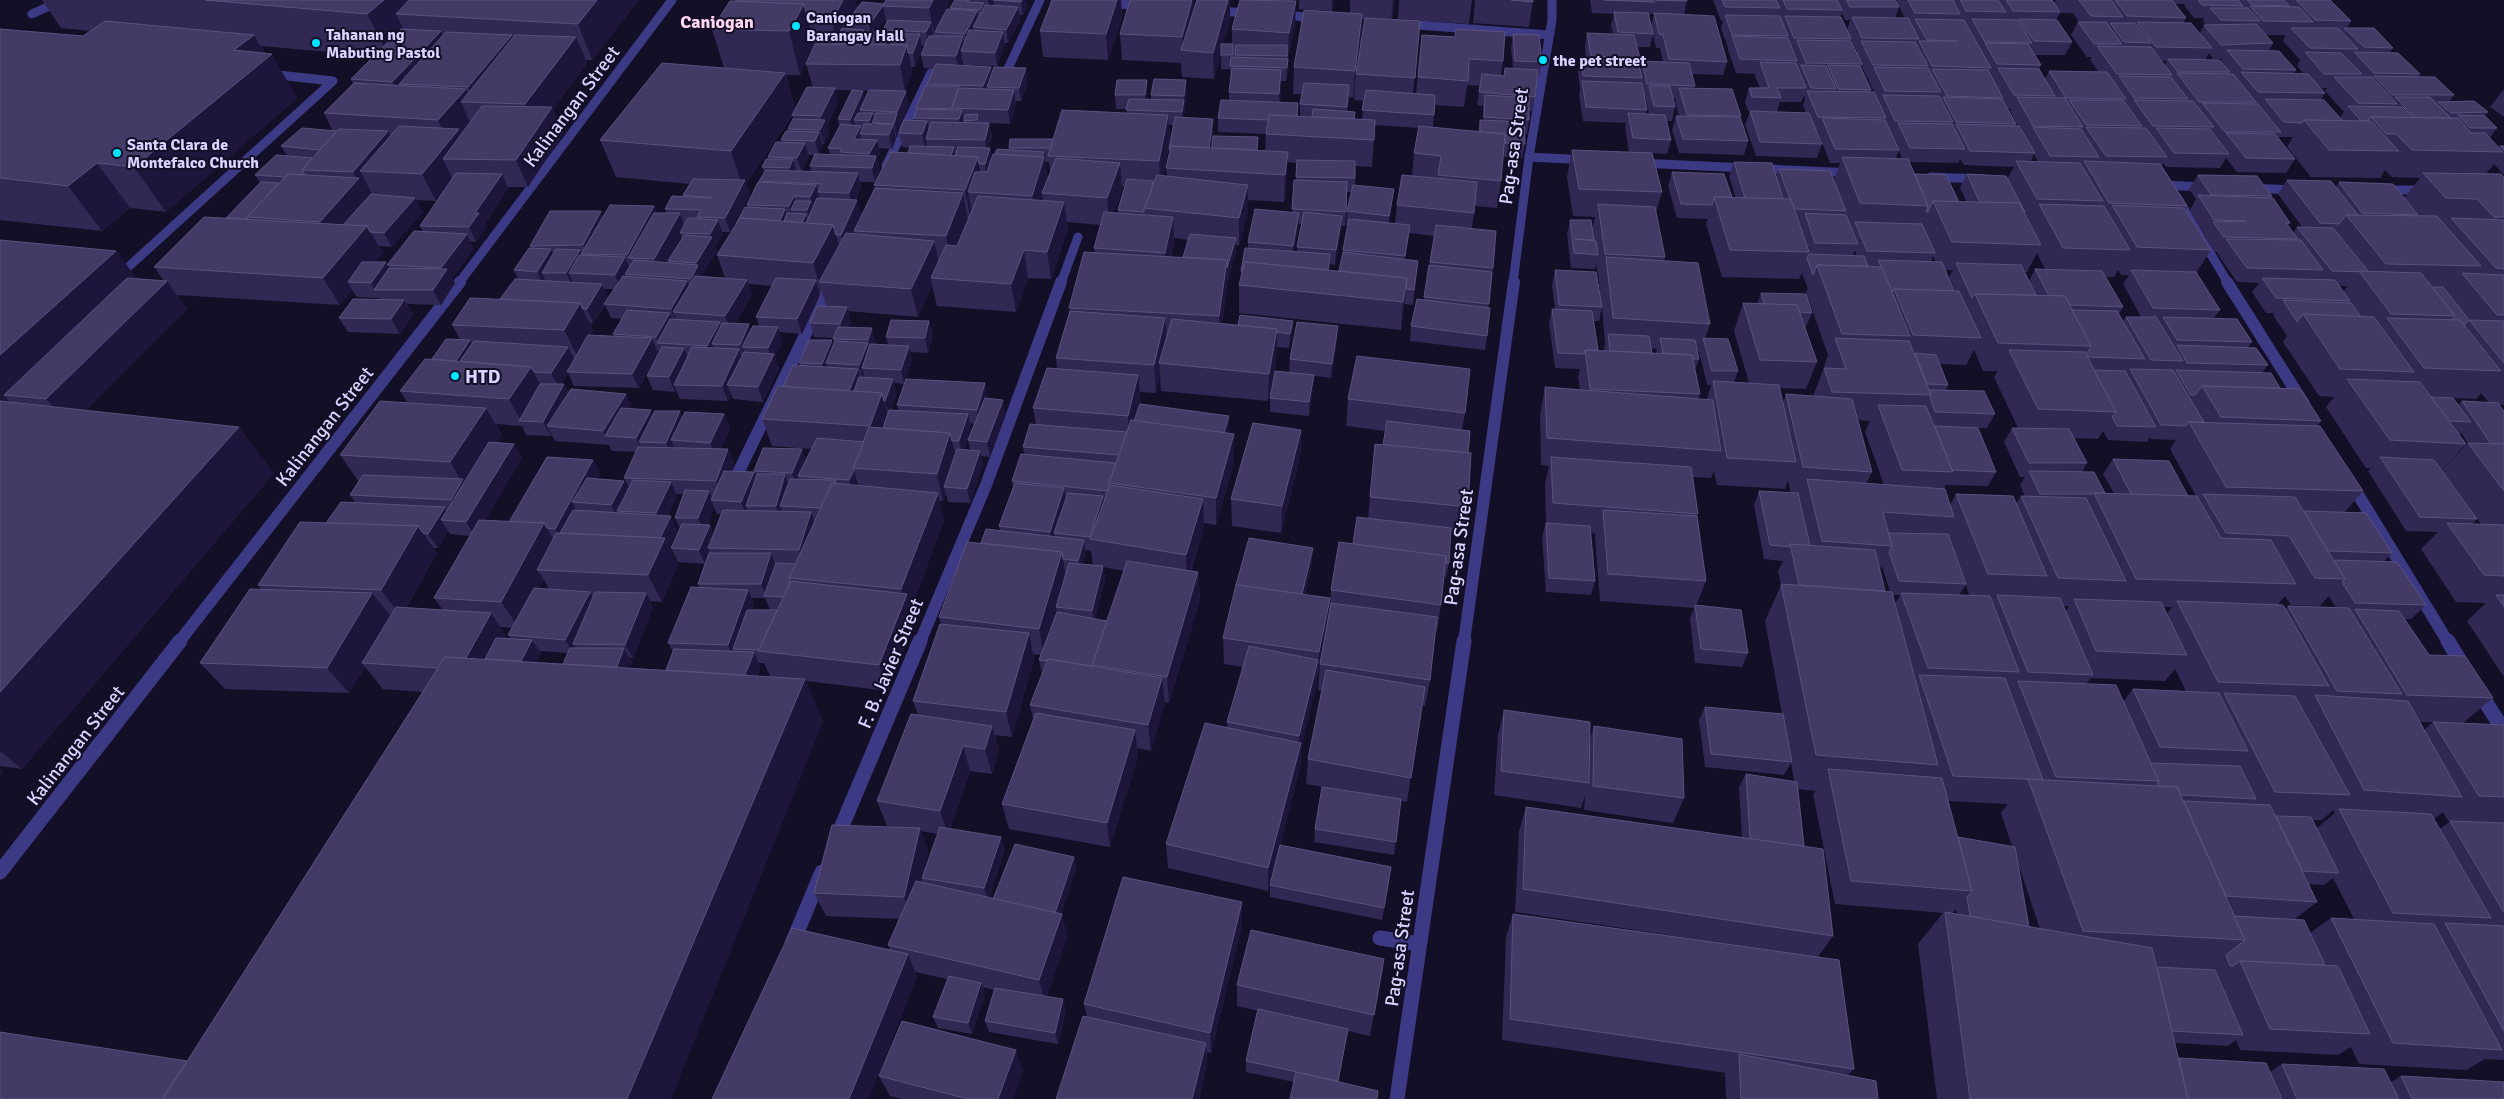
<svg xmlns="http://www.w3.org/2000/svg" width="2504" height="1099" font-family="Signika,sans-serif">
<rect width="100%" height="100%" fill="#130f26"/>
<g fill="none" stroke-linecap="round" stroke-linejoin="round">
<g stroke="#3d3a85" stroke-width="9">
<polyline points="1106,3 1145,6"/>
<polyline points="1213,11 1253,13"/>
<polyline points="32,14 62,0"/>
<polyline points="1280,15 1320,18"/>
<polyline points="1405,24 1549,35"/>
<polyline points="998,74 1005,75 1040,0"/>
<polyline points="1529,157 1587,160"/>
<polyline points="1639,163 1854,173"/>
<polyline points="886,166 931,73 948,73"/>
<polyline points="1931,177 1981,179"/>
<polyline points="2159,185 2206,187"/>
<polyline points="2251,188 2296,190"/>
<polyline points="2381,190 2426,190"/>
<polyline points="2177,197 2228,283"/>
<polyline points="112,267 126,269 333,81 269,74"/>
<polyline points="459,283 672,0"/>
<polyline points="830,283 831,281"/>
<polyline points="1061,283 1078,237"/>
<polyline points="1513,283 1529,157 1552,20 1552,0"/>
</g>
<g stroke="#3d3a85" stroke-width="12">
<polyline points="2227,282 2304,404"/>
<polyline points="736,477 831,282"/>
<polyline points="2351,483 2448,642"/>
<polyline points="179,642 460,282"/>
<polyline points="920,642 986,485 1061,282"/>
<polyline points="1464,642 1514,282"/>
</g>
<g stroke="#3d3a85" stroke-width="15">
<polyline points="2448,641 2466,671"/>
<polyline points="2478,690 2504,731"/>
<polyline points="836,840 920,641"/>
<polyline points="0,872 180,641"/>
<polyline points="1380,938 1419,944"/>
<polyline points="792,944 822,872"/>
<polyline points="1397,1099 1464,641"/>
</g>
</g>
<g fill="#312854" fill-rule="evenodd">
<path d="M 42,0 L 639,0 L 592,60 L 585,60 L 587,63 L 553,109 L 563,134 L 528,187 L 508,187 L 508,188 L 485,224 L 486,227 L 476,242 L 470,241 L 474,249 L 452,278 L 455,283 L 441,305 L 407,304 L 413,315 L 400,334 L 348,332 L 339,318 L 380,300 L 379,298 L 357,297 L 352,290 L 340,305 L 177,295 L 187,309 L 86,410 L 274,473 L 22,769 L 0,766 L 0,240 L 116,251 L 137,279 L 164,281 L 154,267 L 226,218 L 260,182 L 255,175 L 287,156 L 281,146 L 333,131 L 324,113 L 353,84 L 351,79 L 374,56 L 261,46 L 265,53 L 297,98 L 166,212 L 130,208 L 102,231 L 0,220 L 0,29 L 83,36 L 91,31 L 61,28 ZM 441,196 L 420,226 L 423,232 L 387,265 L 389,268 L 386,262 L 375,262 L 383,253 L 379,246 L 392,247 L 423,212 L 416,200 L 436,201 Z"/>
<path d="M 843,0 L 855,0 L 857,8 L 884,4 L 886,0 L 950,0 L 937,28 L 950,10 L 950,8 L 955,0 L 1026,0 L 1027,6 L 1023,15 L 1019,15 L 1020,21 L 1008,43 L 1005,43 L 1005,45 L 997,66 L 963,65 L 962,59 L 960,65 L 991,67 L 992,72 L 1028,82 L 1021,101 L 1016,101 L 1016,104 L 1010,124 L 989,123 L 992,137 L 989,148 L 990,148 L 992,159 L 995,154 L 1009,150 L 1009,148 L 1053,139 L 1127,113 L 1127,109 L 1116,109 L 1115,95 L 1147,80 L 1147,99 L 1151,99 L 1151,95 L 1187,94 L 1184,109 L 1184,118 L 1213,132 L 1213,136 L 1258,150 L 1265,150 L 1266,134 L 1218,132 L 1218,118 L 1229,100 L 1229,92 L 1231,79 L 1230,69 L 1221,69 L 1221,54 L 1214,79 L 1182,77 L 1181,63 L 1122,60 L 1120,34 L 1130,0 L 1194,0 L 1194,9 L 1197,0 L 1230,0 L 1230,21 L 1223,44 L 1232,44 L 1232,29 L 1285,0 L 1292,0 L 1295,26 L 1288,59 L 1288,72 L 1286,81 L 1281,81 L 1280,103 L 1298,103 L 1298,116 L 1300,116 L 1300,104 L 1302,94 L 1293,94 L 1294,67 L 1350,13 L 1350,0 L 1395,0 L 1392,19 L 1420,21 L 1413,93 L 1416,94 L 1422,35 L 1455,37 L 1456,29 L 1503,61 L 1501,76 L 1504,76 L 1513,68 L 1511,48 L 1513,34 L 1542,62 L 1539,76 L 1537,76 L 1533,111 L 1529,111 L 1529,120 L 1527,134 L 1524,134 L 1525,144 L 1522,158 L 1503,157 L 1501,181 L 1497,208 L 1475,206 L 1472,228 L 1493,268 L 1488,308 L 1487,336 L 1485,350 L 1410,341 L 1411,326 L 1424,300 L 1434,236 L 1409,233 L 1405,259 L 1418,261 L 1413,305 L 1404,304 L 1401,330 L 1239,313 L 1239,285 L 1241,275 L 1241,271 L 1248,248 L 1248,242 L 1292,213 L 1294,180 L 1296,180 L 1296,163 L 1287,162 L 1287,178 L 1284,202 L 1248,200 L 1248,212 L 1239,245 L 1236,245 L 1236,252 L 1227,282 L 1227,287 L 1222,323 L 1238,325 L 1293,321 L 1292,335 L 1289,348 L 1277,347 L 1277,356 L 1268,401 L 1161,391 L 1160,375 L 1156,393 L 1140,392 L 1140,404 L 1229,431 L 1228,434 L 1234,462 L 1216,525 L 1204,523 L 1204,526 L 1191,571 L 1198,572 L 1200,599 L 1169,703 L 1164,702 L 1151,751 L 1137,748 L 1138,756 L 1110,847 L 1009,829 L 1002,804 L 1033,719 L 1030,705 L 1042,674 L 1039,660 L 1041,655 L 1033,654 L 1034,659 L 1012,737 L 995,735 L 999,751 L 992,774 L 970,771 L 950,829 L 1005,849 L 989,898 L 993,899 L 1074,857 L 1076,869 L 1061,914 L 1062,914 L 1067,937 L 1047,996 L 1066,1010 L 1058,1044 L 989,1032 L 985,1021 L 994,990 L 983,987 L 985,994 L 972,1034 L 938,1028 L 933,1017 L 947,979 L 915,972 L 917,977 L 890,950 L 888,945 L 899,919 L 826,916 L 814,893 L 896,827 L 887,826 L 877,801 L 918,715 L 913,701 L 941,624 L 939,617 L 981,543 L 1000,531 L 999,526 L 1013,487 L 1012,481 L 1024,454 L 1023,447 L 1036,425 L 1033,408 L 1057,368 L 1056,358 L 1070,313 L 1069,308 L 1095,252 L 1094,248 L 1101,225 L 1067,222 L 1068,229 L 1051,279 L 1028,278 L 1016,312 L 937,306 L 932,285 L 918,317 L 848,311 L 851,322 L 849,327 L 876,342 L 875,345 L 888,345 L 886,337 L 929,321 L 933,335 L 928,353 L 910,352 L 912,360 L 904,384 L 894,383 L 897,393 L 891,410 L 898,410 L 897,405 L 988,398 L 1006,414 L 990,457 L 981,456 L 983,465 L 970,503 L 948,502 L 946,494 L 943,501 L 939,501 L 944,520 L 911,609 L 914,620 L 888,691 L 806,681 L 823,722 L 187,1061 L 423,692 L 383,689 L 365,667 L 349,693 L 225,689 L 200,663 L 261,589 L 258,585 L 326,523 L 355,502 L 350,495 L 359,482 L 340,455 L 407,402 L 400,391 L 432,359 L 460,339 L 452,325 L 500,299 L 518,279 L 514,270 L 531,248 L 530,246 L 603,216 L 654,206 L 657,213 L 666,213 L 665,209 L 684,197 L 683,195 L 690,184 L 616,177 L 600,140 L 724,68 L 712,29 ZM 886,19 L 886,24 L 883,30 L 884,32 L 876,32 ZM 1362,19 L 1365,20 L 1358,61 L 1361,39 ZM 866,38 L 870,38 L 867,44 L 866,44 L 867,43 ZM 922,46 L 925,46 L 921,55 L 924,68 L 934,69 L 927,84 L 928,86 L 916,108 L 917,111 L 914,118 L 915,120 L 899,133 L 902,147 L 910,148 L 908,153 L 874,185 L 875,188 L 854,231 L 855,234 L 852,234 L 861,214 L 856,200 L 861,187 L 860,182 L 875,182 L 880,170 L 877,159 L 880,154 L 879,148 L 892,149 L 896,138 L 897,138 L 900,127 L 900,126 L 909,105 L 906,91 L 875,91 L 905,91 L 912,71 L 911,67 L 915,67 L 922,48 ZM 806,64 L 813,88 L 795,109 L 786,75 L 800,75 ZM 1355,82 L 1354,100 L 1364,101 L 1362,119 L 1355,119 L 1355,112 L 1347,112 L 1349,97 L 1353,98 ZM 1467,85 L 1480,86 L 1477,105 L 1483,106 L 1483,120 L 1480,120 L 1478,132 L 1433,127 L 1435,105 L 1464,107 ZM 835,90 L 852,90 L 838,119 L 839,126 L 828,148 L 830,154 L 819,154 L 823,146 L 822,144 L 824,144 L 829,134 L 827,126 L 838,102 ZM 852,90 L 869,91 L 865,98 ZM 793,114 L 792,115 L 793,119 L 788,129 L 788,131 L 781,140 L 782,142 L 768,157 L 769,159 L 762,167 L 764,172 L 759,181 L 760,183 L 747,205 L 748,207 L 717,255 L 725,278 L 703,276 L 702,275 L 717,251 L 715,247 L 723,234 L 722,232 L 730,232 L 750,194 L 746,184 ZM 1169,125 L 1173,125 L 1169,149 L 1170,154 L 1166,168 L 1167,176 L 1163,176 L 1170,141 ZM 1375,125 L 1419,128 L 1414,153 L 1412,176 L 1397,205 L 1395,224 L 1389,223 L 1394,189 L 1355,185 L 1355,166 L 1372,167 ZM 808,155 L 814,155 L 810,166 L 811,171 L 802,171 L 809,157 ZM 1045,162 L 1049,162 L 1050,173 L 1048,180 ZM 1121,186 L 1125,186 L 1118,210 L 1118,213 L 1114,213 L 1122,190 ZM 1347,192 L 1352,192 L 1347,211 L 1346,225 L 1348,225 L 1339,271 L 1329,270 L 1330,264 L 1335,265 L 1341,226 L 1345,226 ZM 1299,224 L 1302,224 L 1297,251 L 1294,251 ZM 681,235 L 682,239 L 668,261 L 669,263 L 666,263 ZM 1174,238 L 1188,240 L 1183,257 L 1171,257 L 1174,244 ZM 748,284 L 772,286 L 756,317 L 759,326 L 751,329 L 735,324 L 752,294 ZM 604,289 L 614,289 L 608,298 ZM 821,289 L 826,306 L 810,323 L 814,337 L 833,338 L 834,342 L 833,345 L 799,363 L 800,365 L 783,387 L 762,419 L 772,446 L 812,449 L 806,461 L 802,449 L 754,471 L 756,476 L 756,477 L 754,472 L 731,471 L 734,463 L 728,449 L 720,449 L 730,429 L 724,414 L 683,417 L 653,414 L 632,409 L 633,408 L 569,393 L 564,384 L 561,384 L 568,373 L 574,386 L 639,388 L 658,352 L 657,351 L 659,351 L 647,376 L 653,390 L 675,392 L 676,390 L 680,399 L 728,401 L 731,394 L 733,399 L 763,402 L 779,368 L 775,357 L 782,342 L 779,332 L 802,334 L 820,295 L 819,290 L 821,290 ZM 605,305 L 611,318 L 622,319 L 613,334 L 614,336 L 590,336 L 593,330 L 590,323 L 593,323 ZM 970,423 L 975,424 L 968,440 L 970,450 L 964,450 L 971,428 ZM 496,424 L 522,426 L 526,435 L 551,436 L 552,435 L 555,441 L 609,445 L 612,451 L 636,452 L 624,478 L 629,488 L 628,489 L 624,481 L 597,479 L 600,474 L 593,460 L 509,522 L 485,520 L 522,458 L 497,443 L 502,435 ZM 676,494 L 684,494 L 675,518 L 680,529 L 671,548 L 678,562 L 705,564 L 698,584 L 700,588 L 668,643 L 673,652 L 666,670 L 630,668 L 632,662 L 630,658 L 633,658 L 653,607 L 650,601 L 662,602 L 678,565 L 669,547 L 677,530 L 668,516 L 677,496 ZM 714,507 L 717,514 L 721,514 L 714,534 L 708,525 ZM 448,531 L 450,534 L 470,536 L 434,598 L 443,610 L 406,608 L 437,553 L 433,548 L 438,548 ZM 1086,550 L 1091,551 L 1093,565 L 1083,564 L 1086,554 ZM 775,563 L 796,563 L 775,564 ZM 1103,567 L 1124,571 L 1107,621 L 1095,619 L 1105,580 ZM 544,580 L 549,589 L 539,589 ZM 751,598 L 765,598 L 770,610 L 752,610 L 754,604 ZM 500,627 L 512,628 L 508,635 L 510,639 L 508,639 ZM 539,651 L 568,653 L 563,664 L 536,662 L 541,653 ZM 759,663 L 764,663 L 770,676 L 757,676 L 760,666 ZM 921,831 L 938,834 L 923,875 L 928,852 Z"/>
<polygon points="1052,0 1121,0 1122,17 1108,60 1043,57 1040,31"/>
<polygon points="1299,0 1334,0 1332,11 1299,9"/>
<polygon points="1399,0 1472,0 1469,24 1398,19"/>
<polygon points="1475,0 1533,0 1529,27 1473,23"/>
<path d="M 1590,0 L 1687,0 L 1684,15 L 1727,62 L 1723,75 L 1692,74 L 1695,86 L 1694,88 L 1741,116 L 1740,117 L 1748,141 L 1744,155 L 1679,153 L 1672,130 L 1676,116 L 1679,116 L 1675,102 L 1676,99 L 1673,99 L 1675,107 L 1672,121 L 1666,121 L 1671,140 L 1667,154 L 1652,153 L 1662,192 L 1656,213 L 1665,257 L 1664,261 L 1710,324 L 1705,338 L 1738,371 L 1734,382 L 1749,383 L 1734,331 L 1743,303 L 1757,304 L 1761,293 L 1812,313 L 1806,327 L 1805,327 L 1817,362 L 1806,389 L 1779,388 L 1783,403 L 1786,394 L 1813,396 L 1824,368 L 1825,368 L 1824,366 L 1828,355 L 1806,292 L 1808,289 L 1802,273 L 1799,279 L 1722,277 L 1706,224 L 1708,219 L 1677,218 L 1668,186 L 1672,172 L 1732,197 L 1736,198 L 1729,176 L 1734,162 L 1776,177 L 1779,169 L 1834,180 L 1840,163 L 1830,163 L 1818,132 L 1818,131 L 1816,131 L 1822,144 L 1817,158 L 1756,156 L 1745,125 L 1750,111 L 1748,111 L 1745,102 L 1749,88 L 1760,88 L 1755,76 L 1756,74 L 1736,73 L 1728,50 L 1728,48 L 1721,28 L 1723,21 L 1721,21 L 1713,0 L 1895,0 L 1899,7 L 1895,18 L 1905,18 L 1896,0 L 2052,0 L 2054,3 L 2056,0 L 2330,0 L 2351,21 L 2347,28 L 2393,48 L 2390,52 L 2420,74 L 2418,77 L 2454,95 L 2449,102 L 2488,112 L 2484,116 L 2497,128 L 2490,138 L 2498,147 L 2500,146 L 2504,146 L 2504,175 L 2494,164 L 2486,174 L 2504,177 L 2504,405 L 2499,405 L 2502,410 L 2504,408 L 2504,677 L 2467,621 L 2486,603 L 2456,602 L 2421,549 L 2438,532 L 2406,531 L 2368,471 L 2371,468 L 2366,468 L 2326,407 L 2334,397 L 2319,396 L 2283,342 L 2287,336 L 2273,315 L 2274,313 L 2266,313 L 2252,292 L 2259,283 L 2237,282 L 2217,253 L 2217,252 L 2215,252 L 2204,236 L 2205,234 L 2190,210 L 2196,199 L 2189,189 L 2198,175 L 2272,196 L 2271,198 L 2290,223 L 2288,226 L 2293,233 L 2297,227 L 2302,227 L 2278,194 L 2287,180 L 2336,187 L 2339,182 L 2404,198 L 2420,178 L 2392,177 L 2385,170 L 2380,178 L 2311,177 L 2287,147 L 2293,137 L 2279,137 L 2278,138 L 2295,159 L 2286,173 L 2237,172 L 2226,158 L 2220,168 L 2166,167 L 2163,163 L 2162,166 L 2187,206 L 2185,210 L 2211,250 L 2196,273 L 2220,310 L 2214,318 L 2252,342 L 2248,347 L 2268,365 L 2262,373 L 2321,421 L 2317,426 L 2363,491 L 2344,513 L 2392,553 L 2383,562 L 2426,605 L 2411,619 L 2405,619 L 2429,655 L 2493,698 L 2463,723 L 2504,725 L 2504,1060 L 2485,1059 L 2466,1070 L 2359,1064 L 2351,1047 L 2338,1055 L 2240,1050 L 2236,1040 L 2228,1046 L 2175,1043 L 2179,1058 L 2270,1072 L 2282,1064 L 2391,1082 L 2401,1076 L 2504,1099 L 1937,1099 L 1918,944 L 1943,913 L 1835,904 L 1813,794 L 1815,791 L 1798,789 L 1804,846 L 1833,936 L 1818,957 L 1854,1069 L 1848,1075 L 1878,1099 L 1726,1099 L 1725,1074 L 1726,1073 L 1502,1040 L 1506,937 L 1513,914 L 1715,942 L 1515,912 L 1519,831 L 1526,807 L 1742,837 L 1739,787 L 1746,774 L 1794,781 L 1791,763 L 1784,775 L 1705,767 L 1699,720 L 1705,707 L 1782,714 L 1765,621 L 1781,585 L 1778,571 L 1783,561 L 1764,559 L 1754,505 L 1759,491 L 1791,493 L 1788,480 L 1785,489 L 1717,485 L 1714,471 L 1711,478 L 1693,477 L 1698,514 L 1697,517 L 1706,581 L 1696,606 L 1748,653 L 1742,667 L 1695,663 L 1690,619 L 1694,608 L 1600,601 L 1595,537 L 1596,534 L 1591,533 L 1595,581 L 1591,595 L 1546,592 L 1542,537 L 1546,523 L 1545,484 L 1549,466 L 1541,465 L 1540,415 L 1545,387 L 1580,390 L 1578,377 L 1580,369 L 1555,368 L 1549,323 L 1552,309 L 1555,309 L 1552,285 L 1555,270 L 1601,302 L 1599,284 L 1600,282 L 1599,281 L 1596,263 L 1595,269 L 1571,268 L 1567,234 L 1570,220 L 1592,230 L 1595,217 L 1573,216 L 1567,177 L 1572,150 L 1629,152 L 1625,127 L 1626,123 L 1583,121 L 1579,95 L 1580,88 L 1578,72 L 1581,59 L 1586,59 L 1585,47 L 1587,33 L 1613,35 L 1611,25 L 1614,14 L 1592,13 ZM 2175,4 L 2185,4 L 2184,5 L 2194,18 L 2204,18 L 2203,21 L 2206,25 L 2204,25 L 2200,33 L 2183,23 L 2186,18 ZM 1651,12 L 1652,14 L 1654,14 L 1651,26 L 1649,15 L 1651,15 ZM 1842,13 L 1845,20 L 1850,20 L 1847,30 L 1840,17 ZM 2060,13 L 2073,13 L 2079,22 L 2078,22 L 2071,35 L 2087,57 L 2092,57 L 2090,60 L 2099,72 L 2049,71 L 2045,79 L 2039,70 L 2041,65 L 2035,55 L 2065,55 L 2072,42 L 2056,20 ZM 1653,35 L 1656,48 L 1660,48 L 1663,62 L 1642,61 L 1640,71 L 1639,64 L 1640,58 L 1637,47 L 1650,47 ZM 2266,35 L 2286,35 L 2283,41 L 2300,60 L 2297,66 L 2303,73 L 2294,73 L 2296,70 L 2269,51 L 2273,43 ZM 1851,39 L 1857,51 L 1857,53 L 1851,41 ZM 2209,53 L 2213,59 L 2222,59 L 2220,61 L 2205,60 ZM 2161,61 L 2167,61 L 2165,65 ZM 1861,65 L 1868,79 L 1869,79 L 1869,81 L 1874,92 L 1870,92 L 1871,90 L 1861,67 ZM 2320,88 L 2327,88 L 2325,91 L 2344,112 L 2340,118 L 2321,100 L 2325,93 ZM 1804,96 L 1805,99 L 1803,105 L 1806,113 L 1777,112 L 1780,102 L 1801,102 ZM 1645,98 L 1646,98 L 1646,99 L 1649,114 L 1646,114 L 1647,110 ZM 2008,109 L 2011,109 L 2010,111 L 2018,126 L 2015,125 L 2016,124 ZM 1899,151 L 1902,159 L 1896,158 ZM 2034,154 L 2038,162 L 2031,161 ZM 1960,159 L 1964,165 L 2014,167 L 2007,179 L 1967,174 L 1960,188 L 1967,202 L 1959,202 L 1915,174 L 1909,162 L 1958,163 ZM 1855,250 L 1857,256 L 1853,255 ZM 2037,253 L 2045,269 L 2035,269 L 2029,281 L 2024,272 L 2027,272 ZM 1933,256 L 1936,262 L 1931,262 ZM 1945,270 L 1953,270 L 1949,277 L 1955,291 L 1954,291 ZM 2118,270 L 2121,275 L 2129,275 L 2123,284 L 2141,317 L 2126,317 L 2123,321 L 2119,314 L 2123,307 L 2106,277 L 2114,277 ZM 2338,286 L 2348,286 L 2343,292 ZM 1602,308 L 1605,343 L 1604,348 L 1604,351 L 1598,350 L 1593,321 L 1599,321 ZM 1651,348 L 1657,349 L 1656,353 L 1652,353 ZM 1974,350 L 1983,371 L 1998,371 L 1994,377 L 2018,428 L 2012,428 L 2004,442 L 2020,477 L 2025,477 L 2020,485 L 2025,496 L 2021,496 L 2016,504 L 1956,494 L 1950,505 L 1944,489 L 1946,485 L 1988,486 L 1996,472 L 1978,428 L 1987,428 L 1995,414 L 1946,390 L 1948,385 L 1940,364 L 1966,365 ZM 1697,351 L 1699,351 L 1707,385 L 1711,385 L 1707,399 L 1698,399 L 1700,394 L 1695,370 L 1699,359 ZM 2481,393 L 2489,403 L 2462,401 L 2458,405 L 2431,397 L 2476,399 ZM 1858,420 L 1870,421 L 1865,432 L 1884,485 L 1866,484 L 1872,472 ZM 2103,431 L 2108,440 L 2147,442 L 2150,437 L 2151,439 L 2176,440 L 2170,449 L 2196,496 L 2188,496 L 2113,459 L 2103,474 L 2114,493 L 2105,493 L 2082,472 L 2087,463 L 2074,438 L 2098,439 ZM 2461,433 L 2468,443 L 2442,470 L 2481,524 L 2472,524 L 2477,519 L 2442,470 L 2466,444 L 2459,435 ZM 1882,566 L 1890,592 L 1885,591 L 1880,570 ZM 1966,585 L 1969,595 L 1959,595 ZM 1893,595 L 1900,595 L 1895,604 ZM 2285,596 L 2291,605 L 2320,606 L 2329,596 L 2336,608 L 2288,606 L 2285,609 L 2277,605 ZM 2063,606 L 2069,606 L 2066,611 ZM 2164,607 L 2172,607 L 2167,614 ZM 2175,669 L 2186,691 L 2133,689 L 2123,702 L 2086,684 L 2091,678 L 2165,681 ZM 2420,722 L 2433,722 L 2424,730 ZM 1948,801 L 2008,804 L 2001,813 L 2012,846 L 1957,838 ZM 2333,810 L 2335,813 L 2317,828 L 2312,820 L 2322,820 ZM 2443,812 L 2448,821 L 2450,821 L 2440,829 L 2434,819 ZM 2018,863 L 2040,929 L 2029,927 ZM 2333,878 L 2354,919 L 2331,918 L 2310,933 L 2295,919 L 2317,902 L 2309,884 L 2324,885 ZM 1956,909 L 1957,914 L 1953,913 Z"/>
<polygon points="2504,89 2504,117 2490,107"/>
<polygon points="1337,340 1331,378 1314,376 1313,389 1309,416 1270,412 1270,398 1289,372 1290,359"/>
<polygon points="1348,399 1465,413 1462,430 1468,453 1468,507 1463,534 1450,532 1449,563 1446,577 1444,577 1441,605 1437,631 1435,631 1430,680 1425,706 1422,705 1407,802 1401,801 1394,855 1314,842 1315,829 1342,790 1306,784 1308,759 1322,691 1318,690 1320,662 1317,678 1316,686 1301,749 1300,768 1280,845 1391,867 1382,920 1270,897 1270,885 1279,850 1268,891 1168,868 1166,844 1227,727 1227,722 1243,667 1224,664 1223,638 1312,562 1305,595 1330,598 1329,616 1331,590 1353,544 1368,519 1375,444 1383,445 1385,431 1346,426"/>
<polygon points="1301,430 1300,457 1281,533 1232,526 1231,499"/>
<polygon points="1504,710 1590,739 1594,726 1684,798 1673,823 1584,810 1585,796 1581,808 1494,795 1498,735"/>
<polygon points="1242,902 1242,925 1211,1053 1207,1052 1207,1064 1199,1099 1056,1099 1087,1017 1084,1004"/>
<polygon points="1384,959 1370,1036 1348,1031 1338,1082 1294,1082 1246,1072 1246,1061 1258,1011 1237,1006 1237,985"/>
<polygon points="1023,1070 1013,1099 902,1099 890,1096 879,1076"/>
</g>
<g fill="#1d163a">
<polygon points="384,0 453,0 396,14 409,40 390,58 367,14"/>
<polygon points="597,0 639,0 592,60 578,24"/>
<polygon points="843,0 855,0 857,11 846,23 848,29 838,47 832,21"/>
<polygon points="933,0 950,0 934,33 929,8"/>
<polygon points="988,0 994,0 994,5 990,13"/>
<polygon points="1022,0 1026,0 1027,6 1023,15 1021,2"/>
<polygon points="1117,0 1121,0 1122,17 1108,60 1106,34"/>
<polygon points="1192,0 1194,0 1194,18 1183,51 1182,37"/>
<polygon points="1228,0 1230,0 1230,21 1214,79 1213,53"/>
<polygon points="1332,0 1334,0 1332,11"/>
<polygon points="1393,0 1395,0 1391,22"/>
<polygon points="1296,1 1295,26 1288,59 1289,33"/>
<polygon points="984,3 986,17 982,23 980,10"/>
<polygon points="804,4 815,47 800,75 789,31"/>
<polygon points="883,6 886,19 872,38 869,25"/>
<polygon points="1018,7 1020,21 1008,43 1006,30"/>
<polygon points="977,11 979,25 973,27 974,35 967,48 965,34"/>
<polygon points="1362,14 1361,39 1353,98 1355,71"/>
<polygon points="931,22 933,36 929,46 926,32"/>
<polygon points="864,30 867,43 855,64 848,56"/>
<polygon points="441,31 453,57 399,84 410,104 406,108 392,82"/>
<polygon points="891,32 893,46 885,45"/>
<polygon points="1003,32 1005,45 997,66 995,53"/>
<polygon points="920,34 922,48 915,67 913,53"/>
<polygon points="254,35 267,57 272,54 297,98 166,212 134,167 234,50"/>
<polygon points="512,35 523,61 476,103 468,87"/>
<polygon points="963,36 965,50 961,51 962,59 958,69 956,56"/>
<polygon points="576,37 587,63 553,109 563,134 528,187 516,160 537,130 525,104"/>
<polygon points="907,45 912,71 905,91 900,65"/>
<polygon points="1288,59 1288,72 1286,81 1287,68"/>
<polygon points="991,67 993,81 987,87 988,94 986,100 983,86"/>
<polygon points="1026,68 1028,82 1021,101 1019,88"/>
<polygon points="1281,70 1281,84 1279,107 1279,94"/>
<polygon points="785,73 795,110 746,184 750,194 730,232 725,218 742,185 731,151"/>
<polygon points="1147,80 1147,94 1146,109 1145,95"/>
<polygon points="1186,80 1187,94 1183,126 1182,112 1184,101 1184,96"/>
<polygon points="959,86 961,100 952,108 954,119 952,119 951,109"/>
<polygon points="835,88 838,102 827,126 829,134 824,144 820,130 823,125 821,116"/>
<polygon points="466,89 472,103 461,102 471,124 443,159 453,180 436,201 422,174 448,142 438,120"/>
<polygon points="1014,90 1016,104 1010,124 1008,110"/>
<polygon points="863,91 867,105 860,110 861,117 854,120 856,128 854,134 850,120"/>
<polygon points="906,91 909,105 900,126 897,112"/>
<polygon points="962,110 964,124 961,133 959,119"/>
<polygon points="873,113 876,128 873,135 869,121"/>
<polygon points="897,113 900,127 897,138 894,124"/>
<polygon points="1168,115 1170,141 1161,188 1159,161"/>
<polygon points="1213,119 1213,132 1209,165 1209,151"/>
<polygon points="927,121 930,135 926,139 927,144 925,148 922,134"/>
<polygon points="989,123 992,137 987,154 985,140"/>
<polygon points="893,125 896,139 892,149 889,135"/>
<polygon points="861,126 863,134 860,134 862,143 854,139"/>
<polygon points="388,131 403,157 360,171 372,194 337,249 320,222 357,180 353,172"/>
<polygon points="819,132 823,146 819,155 815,141"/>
<polygon points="877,140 880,154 877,159 880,170 875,182 872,168 872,166 869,154"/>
<polygon points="805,143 809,157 802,172 797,158"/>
<polygon points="954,147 956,161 948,163"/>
<polygon points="990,148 992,162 987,178 985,164"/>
<polygon points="1044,152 1048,184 1042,193 1043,200 1036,223 1032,196 1039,167"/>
<polygon points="1288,152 1287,178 1284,202 1285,175"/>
<polygon points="978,157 982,184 968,192 972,212 970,217 965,190"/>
<polygon points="793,159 797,174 793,182 789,168"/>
<polygon points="97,163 130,208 102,231 68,186"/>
<polygon points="1120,163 1122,190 1110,226 1107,198"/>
<polygon points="858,173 861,187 853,208 849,193"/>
<polygon points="502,174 508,188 485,224 486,227 476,242 469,227 475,213"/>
<polygon points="816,185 820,199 814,211 810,197"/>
<polygon points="1248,185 1248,212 1239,245 1239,218"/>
<polygon points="1394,189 1392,203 1388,230 1389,216"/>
<polygon points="963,193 968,220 951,263 946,236"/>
<polygon points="794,196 798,210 791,210 794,219 793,220 789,206"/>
<polygon points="415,198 423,212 392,247 384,233"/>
<polygon points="857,200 861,214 845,249 841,235"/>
<polygon points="811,201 815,216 811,225 807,210"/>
<polygon points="1064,202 1068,229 1051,279 1047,252"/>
<polygon points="654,206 660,220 628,258 633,270 627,255"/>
<polygon points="785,209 790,223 777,227"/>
<polygon points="601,211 607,225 587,254 583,245"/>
<polygon points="680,213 685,228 680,233 681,235 660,273 654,259"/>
<polygon points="1299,213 1299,228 1292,260 1293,246"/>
<polygon points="806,214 810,228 799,230"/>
<polygon points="1342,216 1341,230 1335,265 1336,250"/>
<polygon points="1173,217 1174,244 1166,280 1165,253"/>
<polygon points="718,220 723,234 715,247 717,251 702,275 704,280 696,293 691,279 697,267 696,263 711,238 710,234"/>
<polygon points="833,225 841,252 819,282 821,289 821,290 813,263"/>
<polygon points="1410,225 1408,240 1403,271 1405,256"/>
<polygon points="367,226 383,253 358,283 348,282 352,290 340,305 323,278"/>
<polygon points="467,234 474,249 452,278 455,283 441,305 433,290 444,273 441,268"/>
<polygon points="1236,238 1236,252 1228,282 1227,268"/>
<polygon points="934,241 940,268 931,278 932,285 918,317 911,289"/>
<polygon points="551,249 558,263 542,273 546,282 544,286 537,272"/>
<polygon points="580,250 582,254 581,254 586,265 569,273 574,285 573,287 566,273"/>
<polygon points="1024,250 1028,278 1016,312 1011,284"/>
<polygon points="116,251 151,297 167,281 187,309 71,426 46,399 4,395 25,418 0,441 0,355"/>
<polygon points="625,257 631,271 625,274 627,278 621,289 615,275"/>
<polygon points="1227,260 1227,287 1219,343 1219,316"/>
<polygon points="386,262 394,277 375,290 371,283"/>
<polygon points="1407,278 1404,306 1401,330 1403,302"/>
<polygon points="747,280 752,294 731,330 725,316"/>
<polygon points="816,280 820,295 802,334 797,319"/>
<polygon points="687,281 693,295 673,312 677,323 676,324 671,309"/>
<polygon points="602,284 608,298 593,323 587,309"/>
<polygon points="404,300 413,315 400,334 391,319"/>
<polygon points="580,303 593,330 578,357 564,330"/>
<polygon points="847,307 851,322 844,339 840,324"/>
<polygon points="670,313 676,327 659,343 656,337"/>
<polygon points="1165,318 1167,345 1159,363 1160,375 1156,393 1154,365"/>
<polygon points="929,321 933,335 928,353 925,338"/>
<polygon points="1293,321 1292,335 1289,348 1290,334"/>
<polygon points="720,322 725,336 712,344 716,354 713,360 707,346"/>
<polygon points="749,324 755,339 742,347 746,357 745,359 740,345"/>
<polygon points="1338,326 1337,340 1331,378 1332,364"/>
<polygon points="778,327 782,342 775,357 779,368 763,402 758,387 772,359 768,348"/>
<polygon points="872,328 876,342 872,355 868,340"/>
<polygon points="1277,329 1277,356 1268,401 1269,374"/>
<polygon points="652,338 658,352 639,388 632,374"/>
<polygon points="470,340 478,354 452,368"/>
<polygon points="832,340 836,355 826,363 829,373 826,379 822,364"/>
<polygon points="868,343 872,357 862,368 864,377 863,380 859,365"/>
<polygon points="909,346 912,360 904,384 901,370"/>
<polygon points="568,347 575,361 559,387 551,373"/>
<polygon points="684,348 690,362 674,385 676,390 675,392 669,377"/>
<polygon points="739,349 744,363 727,385 731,394 728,401 722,386"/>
<polygon points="531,367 545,394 521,421 509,399"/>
<polygon points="858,369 862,383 845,400"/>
<polygon points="1138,375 1141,403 1130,443 1128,416"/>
<polygon points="1314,375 1313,389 1309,416 1309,402"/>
<polygon points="893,379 897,393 889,415 885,401"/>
<polygon points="985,383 988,398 980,424 977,410"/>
<polygon points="564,384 571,399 547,426 552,435 551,436 543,422"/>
<polygon points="882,393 889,420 878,453 870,426"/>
<polygon points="626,394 633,408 615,437 606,437 603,431"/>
<polygon points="1003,400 1006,414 990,457 987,442"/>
<polygon points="486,408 502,435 469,488 460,515 451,500 462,482 450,462"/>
<polygon points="651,410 657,424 639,442 643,451 643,452 636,438"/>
<polygon points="680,411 687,426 671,440 676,451 673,458 666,443"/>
<polygon points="724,414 730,429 716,457 710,443"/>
<polygon points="968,414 971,428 962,456 959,441"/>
<polygon points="1229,416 1229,431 1221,458 1221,443"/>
<polygon points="239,427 274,473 22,769 0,751 0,692"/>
<polygon points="1301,430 1300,457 1281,533 1282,506"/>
<polygon points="950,433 957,460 944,487 946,494 943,501 937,474"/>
<polygon points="1234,434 1234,462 1216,525 1216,498"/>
<polygon points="514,444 522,458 475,536 466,522"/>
<polygon points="728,449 734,463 722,495 716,481"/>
<polygon points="802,449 807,463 798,476 800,480 797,487 792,473"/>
<polygon points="980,451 983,465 970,503 967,489"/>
<polygon points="593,460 600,474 584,503 572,502 578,514 563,543 555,529"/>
<polygon points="854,470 858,485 854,495 849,480"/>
<polygon points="754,472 759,486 746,506 748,513 747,516 741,502"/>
<polygon points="785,474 790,489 780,506 783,514 781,520 776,506"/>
<polygon points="624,481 631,495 617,511 620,516 618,519 611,505"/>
<polygon points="671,482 677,496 663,527 656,513"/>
<polygon points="1064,488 1066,502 1054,533 1055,537 1052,546 1050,532"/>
<polygon points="709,491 713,500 711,500 714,507 705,532 698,518"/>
<polygon points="938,493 944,520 911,609 914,620 888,691 879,665 904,600 901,589"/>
<polygon points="1103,496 1104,511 1090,537"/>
<polygon points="1203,499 1204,526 1187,581 1186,555"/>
<polygon points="445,507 454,521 441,520 448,531 438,548 428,534"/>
<polygon points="811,512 816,526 804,564 799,550"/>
<polygon points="671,516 677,530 669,547 678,565 662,602 648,575 655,548"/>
<polygon points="544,523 560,550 537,570 544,580 519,628 501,602"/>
<polygon points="710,525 716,539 708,548 710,553 705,564 699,550"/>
<polygon points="418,526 437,553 401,616 381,590"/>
<polygon points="1084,540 1086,554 1080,575 1078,561"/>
<polygon points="1313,548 1312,562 1300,617 1300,603"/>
<polygon points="1062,552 1066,579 1056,607 1057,611 1044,655 1039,629"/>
<polygon points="771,553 776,567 767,597 761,584"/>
<polygon points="1103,566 1105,580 1094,624 1092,611"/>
<polygon points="1198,572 1200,599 1169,703 1167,677"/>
<polygon points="748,590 754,604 737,649 733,649 735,655 734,658 728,645"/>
<polygon points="590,592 598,606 573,644 576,650 574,654 565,640"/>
<polygon points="372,593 393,619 362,663 365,667 349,693 327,668"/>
<polygon points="646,593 653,607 633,658 625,645"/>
<polygon points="1330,598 1328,625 1317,678 1319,652"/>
<polygon points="491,613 509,640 490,673 460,669"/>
<polygon points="1029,633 1034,659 1012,737 1006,712"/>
<polygon points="532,640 541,653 523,688 514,674"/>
<polygon points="624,648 632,662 621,690 613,677"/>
<polygon points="754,652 760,666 749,696 743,682"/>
<polygon points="1318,660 1316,686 1301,749 1300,768 1268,891 1268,868 1298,755 1299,736"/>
<polygon points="1162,678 1165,704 1151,751 1148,725"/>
<polygon points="805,679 823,722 671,1099 627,1099"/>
<polygon points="992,726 999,751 992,774 985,749"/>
<polygon points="1135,730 1138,756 1110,847 1107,823"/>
<polygon points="963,746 970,771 948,835 940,811"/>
<polygon points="0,768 4,771 0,776"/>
<polygon points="920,828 928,852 913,920 904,897"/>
<polygon points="1001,837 1005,849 988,901 984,888"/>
<polygon points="1074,857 1076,869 1057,926 1054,914"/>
<polygon points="1242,902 1242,925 1211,1053 1210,1033"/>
<polygon points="1062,914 1067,937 1045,1002 1039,980"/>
<polygon points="908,954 917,977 869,1099 849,1099"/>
<polygon points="981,983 985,994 972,1034 968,1023"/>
<polygon points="1063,999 1066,1010 1058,1044 1055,1033"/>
<polygon points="1348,1029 1346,1040 1337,1092 1338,1081"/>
<polygon points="1206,1043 1207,1064 1199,1099 1192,1099"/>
<polygon points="1016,1050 1023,1070 1013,1099 998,1099"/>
</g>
<g fill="#433a66" stroke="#5a527e">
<polygon points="205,0 384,0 367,14"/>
<polygon points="409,0 597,0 578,24 396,14"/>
<polygon points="736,0 843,0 832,21 808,20 804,4 735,2"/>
<polygon points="886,0 933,0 929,8 883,6"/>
<polygon points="955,0 969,0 967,2 984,3 980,10 950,8"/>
<polygon points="993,0 1022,0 1021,2"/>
<polygon points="1052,0 1117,0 1106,34 1040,31"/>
<polygon points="1130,0 1192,0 1182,37 1120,34"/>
<polygon points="1197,0 1228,0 1213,53 1181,50"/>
<polygon points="1240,0 1296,1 1289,33 1232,29"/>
<polygon points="1511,0 1533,0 1533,2"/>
<polygon points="1604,0 1653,0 1654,2"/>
<polygon points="1655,0 1687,0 1687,1"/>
<polygon points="1722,0 1776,0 1780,8 1725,7"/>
<polygon points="1783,0 1837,0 1842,10 1787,9"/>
<polygon points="1846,0 1895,0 1899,7 1850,7"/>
<polygon points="1908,0 1953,0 1960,14 1915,13"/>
<polygon points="1960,0 1998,0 2006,12 1966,11"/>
<polygon points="2006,0 2052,0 2060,12 2013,11"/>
<polygon points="2079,0 2111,0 2123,17 2091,16"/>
<polygon points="2115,0 2172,0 2186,18 2127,16"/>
<polygon points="2198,0 2238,0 2243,6 2202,5"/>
<polygon points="2247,0 2284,0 2289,6 2252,5"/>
<polygon points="2296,0 2330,0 2351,21 2315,20"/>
<polygon points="730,1 804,4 789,31 712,29"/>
<polygon points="862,2 884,4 869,25 846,23"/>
<polygon points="985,5 1018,7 1006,30 973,27"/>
<polygon points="2250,6 2299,7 2313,22 2263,21"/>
<polygon points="2210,8 2248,8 2260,21 2221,20"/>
<polygon points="947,9 977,11 965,34 935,32"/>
<polygon points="1304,10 1362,14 1355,71 1294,67"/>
<polygon points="1614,12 1648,13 1653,34 1618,32"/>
<polygon points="1654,13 1714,16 1727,62 1669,59 1663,35 1659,34"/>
<polygon points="1725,15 1780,16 1788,36 1732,35"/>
<polygon points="1785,16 1841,17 1851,39 1794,38"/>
<polygon points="1852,17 1908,18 1919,39 1862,38"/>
<polygon points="1365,18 1420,21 1415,78 1356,74"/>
<polygon points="1915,19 1964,20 1991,68 1932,66 1919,41 1957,41 1927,40"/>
<polygon points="1972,19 2018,20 2032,43 1985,42"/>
<polygon points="2019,19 2057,20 2072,42 2034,41"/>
<polygon points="888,20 931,22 926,32 883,30"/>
<polygon points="105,21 254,35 234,50 272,54 134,167 97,163 68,186 0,178 0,29 83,36"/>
<polygon points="2078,22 2106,22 2122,44 2094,44"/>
<polygon points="2137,22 2191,23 2212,48 2156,47"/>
<polygon points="2110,23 2135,23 2151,43 2124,42"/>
<polygon points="2256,24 2273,43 2221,45 2204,25"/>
<polygon points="842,28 864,30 855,44 832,44"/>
<polygon points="2291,28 2338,28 2358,49 2310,48"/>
<polygon points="2344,28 2374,28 2393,48 2364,47"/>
<polygon points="401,29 441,31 392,82 351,79"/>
<polygon points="1456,29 1505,32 1503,61 1469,59 1468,81 1418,77 1422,35 1455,37"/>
<polygon points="969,30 1003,32 995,53 961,51"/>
<polygon points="446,32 512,35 468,87 399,84"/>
<polygon points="873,32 891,32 885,45 867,44"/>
<polygon points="1587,33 1634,35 1640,58 1591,56"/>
<polygon points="895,34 920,34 913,53 908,53 907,45 890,45"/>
<polygon points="1513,34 1539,35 1542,62 1515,61"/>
<polygon points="515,35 576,37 525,104 461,102"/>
<polygon points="929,36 963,36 956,56 921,55"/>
<polygon points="1732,36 1788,38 1797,61 1740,59"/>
<polygon points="1797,40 1851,41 1862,64 1806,63"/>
<polygon points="1861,41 1915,42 1928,66 1873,65"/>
<polygon points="1985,43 2028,44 2041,65 1997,64"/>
<polygon points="815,44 907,45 900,65 806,64"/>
<rect x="1221" y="44" width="12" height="11"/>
<polygon points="1236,45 1287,45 1287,56 1235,55"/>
<polygon points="2097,46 2151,47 2172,75 2117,74"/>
<polygon points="2227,50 2279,51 2296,70 2243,69"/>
<polygon points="2305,52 2341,53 2362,74 2324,74"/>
<polygon points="2354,52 2398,53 2420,74 2374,73"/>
<polygon points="1231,57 1288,59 1287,68 1230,66"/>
<polygon points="1581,59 1638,61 1642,78 1583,76"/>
<polygon points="2168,59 2219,60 2230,72 2178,72"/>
<polygon points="1642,61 1689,63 1695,86 1647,84"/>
<polygon points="1760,62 1796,63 1806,88 1777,88 1781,98 1752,97 1749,88 1769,88"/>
<polygon points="662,63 785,73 731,151 600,140"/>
<polygon points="936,64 991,67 983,86 927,84"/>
<polygon points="1801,65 1826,66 1836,89 1811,88"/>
<polygon points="1828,65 1860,66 1871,90 1838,89"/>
<polygon points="994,67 1026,68 1019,88 987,87"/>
<polygon points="1874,67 1928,68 1941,92 1885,91"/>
<polygon points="1232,68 1281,70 1279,94 1229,92"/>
<polygon points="1505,68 1538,70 1535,97 1479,92 1482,74 1504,76"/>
<polygon points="1998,68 2039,69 2055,96 2014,95"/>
<polygon points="1932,69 1988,70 2003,98 1947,96"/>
<polygon points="2049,71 2107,72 2126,99 2066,98"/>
<polygon points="2241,72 2308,74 2325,93 2258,92"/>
<polygon points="2177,73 2233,74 2256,102 2199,102"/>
<polygon points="2119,76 2171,77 2188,99 2134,98"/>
<polygon points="2374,76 2435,77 2454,95 2392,95"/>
<polygon points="2334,77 2372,77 2397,104 2358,103"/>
<polygon points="1154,79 1186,80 1184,96 1151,95"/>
<polygon points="1117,80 1147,80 1145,95 1115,95"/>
<polygon points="1582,81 1642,83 1647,110 1586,107"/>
<polygon points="354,83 466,89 438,120 324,113"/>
<polygon points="1304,83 1349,85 1347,107 1300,104"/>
<polygon points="925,86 959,86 951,109 916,108"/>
<polygon points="1649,86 1670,86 1675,107 1654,106"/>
<polygon points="807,87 835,88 821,116 792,115"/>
<polygon points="959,88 1014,90 1008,110 952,108"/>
<polygon points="1679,88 1732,89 1741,116 1687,115"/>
<polygon points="852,90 863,91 850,120 838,119"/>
<polygon points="869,90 906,91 897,112 860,110"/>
<polygon points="1366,90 1435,95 1434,115 1362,110"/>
<polygon points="1807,91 1874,92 1886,118 1818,117"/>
<polygon points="1485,95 1529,98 1529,120 1484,117"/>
<polygon points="1883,95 1939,96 1953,122 1895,121"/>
<polygon points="1943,97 2002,99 2016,124 1956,122"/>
<polygon points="2017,97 2065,98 2083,127 2033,126"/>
<polygon points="2395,97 2430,97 2451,118 2416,118"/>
<polygon points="1129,99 1184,100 1182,112 1126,110"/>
<polygon points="2265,99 2324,100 2343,121 2304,120 2302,123 2284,122"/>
<polygon points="1221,100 1298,103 1297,116 1269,115 1268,120 1218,118"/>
<polygon points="2069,100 2123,100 2142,126 2086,125"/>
<polygon points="2134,100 2193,101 2214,127 2153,126"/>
<polygon points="2474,101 2488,112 2451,113 2438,102"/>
<polygon points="2202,103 2258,104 2281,132 2225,132"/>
<polygon points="482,106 552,107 516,160 443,159"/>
<polygon points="2348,106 2403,107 2414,118 2371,117 2368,121 2361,121"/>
<polygon points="917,109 962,110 959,119 914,118"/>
<polygon points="1313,109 1355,112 1354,119 1312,117"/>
<polygon points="1062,110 1168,115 1159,161 1048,156"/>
<polygon points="1750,111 1809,113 1822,144 1760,142"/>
<polygon points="858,113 873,113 869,121 854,120"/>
<polygon points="876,113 897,113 894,124 875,123 893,125 889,135 860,134 864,124 872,124"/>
<polygon points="1628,113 1665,115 1671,140 1633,138"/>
<polygon points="978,114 977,120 964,121 965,115"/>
<polygon points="1269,115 1375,120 1374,140 1266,134"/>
<polygon points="2458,115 2485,116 2497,128 2470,128"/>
<polygon points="1676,116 1740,117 1748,141 1683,139"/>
<polygon points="1175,117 1213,119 1209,148 1171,146 1171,150 1169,149"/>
<polygon points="2371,117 2458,118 2471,133 2485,133 2503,152 2412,150 2396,134 2386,134"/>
<polygon points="1822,118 1885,120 1899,150 1835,149"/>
<polygon points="793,119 825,120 820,130 788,129"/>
<polygon points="904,120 927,121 922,134 899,133"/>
<polygon points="1480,120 1524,122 1525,144 1505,143 1505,134 1480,132"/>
<polygon points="2304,120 2371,121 2399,151 2329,150"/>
<polygon points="931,122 989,123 985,140 926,139"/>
<polygon points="1898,123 1952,124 1965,149 1910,148"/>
<polygon points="841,124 861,126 854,139 877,140 869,154 840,152 842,149 828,148"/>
<polygon points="1956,124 2019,126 2035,153 1970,151"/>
<polygon points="399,126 459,129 422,174 360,171"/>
<polygon points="1419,126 1505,134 1501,181 1438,175 1441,156 1414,153"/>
<polygon points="2033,127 2081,129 2099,157 2050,156"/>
<polygon points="2086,127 2146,128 2167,157 2106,156"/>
<polygon points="302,128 337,131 320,150 281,146"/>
<polygon points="2156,128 2210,129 2229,154 2174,153"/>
<polygon points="339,129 388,131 353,172 302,170"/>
<polygon points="786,131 819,132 815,141 781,140"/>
<polygon points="2226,133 2275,134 2295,159 2246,158"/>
<polygon points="1213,136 1258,137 1257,150 1212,148"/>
<polygon points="1010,139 1053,139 1051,148 1009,148"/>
<polygon points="776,142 805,143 797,158 768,157"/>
<polygon points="910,146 954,147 951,156 908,153"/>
<polygon points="1171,146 1288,152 1285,175 1166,168"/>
<polygon points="2500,146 2504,146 2504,150"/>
<polygon points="958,147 990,148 985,164 979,164 978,157 955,156"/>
<polygon points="997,149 1044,152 1042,157 995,154"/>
<polygon points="1572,150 1652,153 1662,192 1579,189"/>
<polygon points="891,152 978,157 965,190 874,185"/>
<polygon points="815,154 876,156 872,168 810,166"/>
<polygon points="993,154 1044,157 1032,196 968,192 975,172 987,172"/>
<polygon points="276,155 312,158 302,170 305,175 288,174 285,177 255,175"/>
<polygon points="1842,157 1908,159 1928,206 1860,203"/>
<polygon points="1056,158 1120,163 1107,198 1042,193"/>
<polygon points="766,159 793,159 789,168 762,167"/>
<polygon points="1297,160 1355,161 1355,178 1296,177"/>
<polygon points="2016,161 2080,163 2103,201 2037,199"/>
<polygon points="2084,161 2160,164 2187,206 2109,203"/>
<polygon points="1734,162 1772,163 1783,199 1745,198"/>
<polygon points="1779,169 1830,171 1846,211 1794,209 1791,199 1790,199"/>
<polygon points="766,170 858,173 849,193 818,192 822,184 759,181"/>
<polygon points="1672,172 1724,174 1732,197 1714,197 1712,205 1681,204"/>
<polygon points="456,173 502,174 475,213 479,213 469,227 420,226"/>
<polygon points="2423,173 2501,174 2504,177 2504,217 2494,217 2477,199 2446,198"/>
<polygon points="288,174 359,178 320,222 247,217"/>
<polygon points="1915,174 1946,175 1959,202 1933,201 1928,212 1926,212 1928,206"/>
<polygon points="1967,174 2006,176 2025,212 2024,212 2019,203 1980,203"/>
<polygon points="1157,175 1248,185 1239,218 1144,208"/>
<polygon points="1402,175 1477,182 1474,213 1397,205"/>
<polygon points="2198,175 2257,176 2272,196 2211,195"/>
<polygon points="693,179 745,180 725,218 697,217 701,210 665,209 672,196 712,198 683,195"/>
<polygon points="1127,179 1153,181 1151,192 1144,208 1144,212 1118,210"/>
<polygon points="1294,180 1347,182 1346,212 1292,209"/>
<polygon points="2287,180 2331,181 2358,215 2346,215 2339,224 2320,223"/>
<polygon points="261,182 279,183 247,217 248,219 226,218"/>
<polygon points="758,182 816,185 810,197 794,196 789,206 747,205"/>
<polygon points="2339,182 2393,184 2418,215 2362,213"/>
<polygon points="1353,185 1394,189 1389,216 1347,211"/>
<polygon points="875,188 963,193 946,236 854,231"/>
<polygon points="371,194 415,198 384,233 370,232 367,226 343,225"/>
<polygon points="2198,195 2273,198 2290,223 2286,223 2298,239 2224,237 2213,222 2246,221 2214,220"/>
<polygon points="978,196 1064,202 1047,252 1024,250 1011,284 931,278 946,245 957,246"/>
<polygon points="1714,197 1791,199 1809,252 1730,250"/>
<polygon points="817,198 857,200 841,235 836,235 833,225 806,223"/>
<polygon points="795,201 811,201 807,210 791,210"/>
<polygon points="1933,201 2019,203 2041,245 1952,242"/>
<polygon points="1598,204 1655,207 1665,257 1605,254"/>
<polygon points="2039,204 2104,206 2130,250 2063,248"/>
<polygon points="610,205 654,206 627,255 581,254"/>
<polygon points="2112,205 2184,208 2211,250 2137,247"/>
<polygon points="745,207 785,209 780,221 740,218 736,224"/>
<polygon points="1255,209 1299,213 1293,246 1248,242"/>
<polygon points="550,211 601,211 583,245 530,246"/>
<polygon points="1104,212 1173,217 1165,253 1094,248"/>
<polygon points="1304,212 1342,216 1336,250 1297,247"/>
<polygon points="654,213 680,213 654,259 628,258"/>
<polygon points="787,213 806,214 802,223 784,221"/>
<polygon points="1805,213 1846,215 1858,244 1815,243"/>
<polygon points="2346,215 2437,216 2481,266 2386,264"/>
<polygon points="204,217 367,226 323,278 154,267"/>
<polygon points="688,218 718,220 710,234 680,233"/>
<polygon points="740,218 833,225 813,263 717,255"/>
<polygon points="2451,218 2504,220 2504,269 2496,268"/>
<polygon points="1349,219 1410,225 1405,256 1343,250"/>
<polygon points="1570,220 1591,220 1594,240 1575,239 1596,241 1598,255 1574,253"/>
<polygon points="1855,222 1922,224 1935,253 1867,251"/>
<polygon points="1436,225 1496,231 1493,268 1430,262"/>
<polygon points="2297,227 2333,228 2369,272 2332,271"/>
<polygon points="414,231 467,234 441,268 387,265"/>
<polygon points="846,233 934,241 911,289 819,282"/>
<polygon points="1190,234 1236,238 1227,268 1227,260 1183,257"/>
<polygon points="684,235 712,237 696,263 668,261"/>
<polygon points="2226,239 2301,240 2323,270 2247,268"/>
<polygon points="0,240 116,251 0,355"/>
<polygon points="529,248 551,249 537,272 514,270"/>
<polygon points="1245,248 1330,254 1328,270 1245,262 1242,271 1241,271"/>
<polygon points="556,249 580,250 566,273 542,273"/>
<polygon points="1084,252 1227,260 1219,316 1069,308"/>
<polygon points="1343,252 1418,261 1414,290 1406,289 1407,278 1339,271"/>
<polygon points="1809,254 1864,256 1868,266 1817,265 1813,275 1807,258"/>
<polygon points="579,255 625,257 615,275 569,273"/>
<polygon points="1606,257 1698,263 1710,324 1613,318"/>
<polygon points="634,260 698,265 691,279 625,274"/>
<polygon points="1878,260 1942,262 1954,291 1894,289 1892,293"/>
<polygon points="362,262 386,262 371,283 348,282"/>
<polygon points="1245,262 1407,278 1403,302 1239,285"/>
<polygon points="1956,263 2021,265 2036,295 1975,294 1972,298"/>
<polygon points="1429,265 1492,272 1489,304 1424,297"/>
<polygon points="1817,265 1882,267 1910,336 1842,334"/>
<polygon points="389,268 447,269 433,290 374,290"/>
<polygon points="2035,269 2102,271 2123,307 2069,305 2065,296 2049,296"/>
<polygon points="1555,270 1596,272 1602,307 1559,305"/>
<polygon points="2131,270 2196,272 2220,310 2153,308"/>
<polygon points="2359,271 2421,273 2455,316 2391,314"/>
<polygon points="2462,273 2504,275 2504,315 2497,315"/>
<polygon points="623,276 687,281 671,309 604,304"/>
<polygon points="695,276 747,280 725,316 673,312"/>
<polygon points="127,278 167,281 46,399 4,395"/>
<polygon points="776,278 816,280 797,319 756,317"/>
<polygon points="2262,278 2335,280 2350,301 2276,298"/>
<polygon points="515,279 602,284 587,309 583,309 580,303 500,299"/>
<polygon points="2432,287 2443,287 2469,320 2464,325 2460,320 2452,320 2455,316"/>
<polygon points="1894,289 1959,291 1981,338 1913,335"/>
<polygon points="1761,293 1806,294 1812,313 1800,312 1797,305 1764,304"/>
<polygon points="1975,294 2065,296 2091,346 1998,343"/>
<polygon points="470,298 580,303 564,330 452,325"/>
<polygon points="353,299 404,300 391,319 339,318"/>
<polygon points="1417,299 1490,308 1487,336 1411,326"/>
<polygon points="2283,300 2351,303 2361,317 2303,314 2297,322"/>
<polygon points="1743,303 1797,305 1817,362 1760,360"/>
<polygon points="817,306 847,307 840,324 810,323"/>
<polygon points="1552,309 1592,311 1598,350 1585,350 1584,354 1558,353"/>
<polygon points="627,310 670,313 656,337 613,334"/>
<polygon points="2072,310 2117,311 2145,359 2089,357 2087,353 2091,346"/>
<polygon points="1070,311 1165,318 1154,365 1056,358"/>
<polygon points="2303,314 2374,317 2414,372 2340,369"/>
<polygon points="1240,315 1293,321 1290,334 1277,332 1277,329 1238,325"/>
<polygon points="2126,317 2156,317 2183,361 2151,360"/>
<polygon points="2163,317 2237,319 2252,342 2177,340"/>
<polygon points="2387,318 2460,320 2501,371 2424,368"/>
<polygon points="670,319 720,322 707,346 657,343"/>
<polygon points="1172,319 1277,329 1269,374 1159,363"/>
<polygon points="891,320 929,321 925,338 886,337"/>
<polygon points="2469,320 2504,321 2504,363"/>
<polygon points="1297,322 1338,326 1332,364 1290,359"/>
<polygon points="722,323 749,324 740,345 712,344"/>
<polygon points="753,326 778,327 768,348 742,347"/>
<polygon points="838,327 872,328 868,340 833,339"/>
<polygon points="1608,334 1649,336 1652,353 1610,351"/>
<polygon points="588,335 652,338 632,374 567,372"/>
<polygon points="1660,338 1695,340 1699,359 1693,359 1692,355 1663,353"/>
<polygon points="1703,338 1728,339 1738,371 1712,371"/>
<polygon points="1835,338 1909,341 1931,395 1832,392 1824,368 1846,369"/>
<polygon points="446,339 470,340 456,361 432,359"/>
<polygon points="809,340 832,340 822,364 799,363"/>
<polygon points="474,341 568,347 551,373 534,372 531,367 460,361"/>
<polygon points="835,341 868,343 859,365 826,363"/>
<polygon points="870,344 909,346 901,370 862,368"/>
<polygon points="2177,345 2256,348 2268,365 2187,363"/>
<polygon points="662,347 684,348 669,377 647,376"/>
<polygon points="692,347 739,349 722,386 674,385"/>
<polygon points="1585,350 1692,355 1700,394 1590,389"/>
<polygon points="2009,350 2085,352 2116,412 2038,409"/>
<polygon points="744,352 774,354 758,387 727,385"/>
<polygon points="1915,353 1936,355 1948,385 1927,384"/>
<polygon points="1357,356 1470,369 1465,413 1348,399"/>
<polygon points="425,359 531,367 509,399 400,391"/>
<polygon points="793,365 858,369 849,391 783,387"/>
<polygon points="1047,368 1138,375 1128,416 1033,408"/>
<polygon points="2130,369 2173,370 2204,422 2189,422 2186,426 2161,425"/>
<polygon points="2094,370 2125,371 2156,427 2117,426 2112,417 2116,412"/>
<polygon points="2176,370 2271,373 2280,388 2202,386 2195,395 2191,395"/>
<polygon points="1275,371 1314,375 1309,402 1270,398"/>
<polygon points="859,377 893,379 885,401 884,401 882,393 854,391"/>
<polygon points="906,379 985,383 977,410 897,405"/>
<polygon points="2347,379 2420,382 2466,444 2390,440"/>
<polygon points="1713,381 1779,385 1796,462 1727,458"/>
<polygon points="540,384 564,384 543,422 519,421"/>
<polygon points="778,386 882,393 870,426 762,419"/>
<polygon points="2202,386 2300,389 2321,421 2221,417"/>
<polygon points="1545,387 1713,400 1721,451 1547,438"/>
<polygon points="571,389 626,394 603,431 547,426"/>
<polygon points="1929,390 1984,391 1995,414 1935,412 1930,398 1931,395"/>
<polygon points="1786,394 1852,399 1872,472 1803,467"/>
<polygon points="2431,397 2453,398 2471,422 2449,421"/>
<polygon points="985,398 1003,400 987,442 968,440"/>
<polygon points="0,401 239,427 0,692"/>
<polygon points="380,401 486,408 450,462 340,455"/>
<polygon points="2462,401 2498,403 2504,412 2504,444 2491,444"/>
<polygon points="1140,404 1229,416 1224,433 1134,421"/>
<polygon points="1878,405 1926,406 1953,472 1902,470"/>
<polygon points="621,408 651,410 636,438 605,436"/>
<polygon points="889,410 968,414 959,441 952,441 950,433 883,428"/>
<polygon points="655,411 680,411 666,443 639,442"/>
<polygon points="685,412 724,414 710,443 671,440"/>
<polygon points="1131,420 1234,434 1216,498 1109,483"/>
<polygon points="1387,421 1470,431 1468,453 1383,445"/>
<polygon points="2189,422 2320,426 2363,491 2226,487"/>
<polygon points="1253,423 1301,430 1282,506 1231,499"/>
<polygon points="1030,424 1127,432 1119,455 1023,447"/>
<polygon points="1935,426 1978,428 1996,472 1952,470"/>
<polygon points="869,427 950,433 937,474 853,468"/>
<polygon points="2012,428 2069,429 2087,463 2029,463"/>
<polygon points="817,438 864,442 853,468 854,470 849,480 798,476"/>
<polygon points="489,442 514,444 466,522 441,520"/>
<polygon points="2468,443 2504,444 2504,491"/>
<polygon points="1375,444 1471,453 1468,507 1370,497"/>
<polygon points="638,447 728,449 716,481 624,478"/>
<polygon points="763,448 802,449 792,473 754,471"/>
<polygon points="957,449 980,451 967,489 944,487"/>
<polygon points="1021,454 1116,463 1109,483 1109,488 1108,491 1012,481"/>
<polygon points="547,457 593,460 555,529 547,528 544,523 509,522"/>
<polygon points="1551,457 1691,467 1698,514 1553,503"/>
<polygon points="2380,457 2434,460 2477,519 2420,517"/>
<polygon points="2113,459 2169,461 2188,496 2131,494"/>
<polygon points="724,471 754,472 741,502 711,500"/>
<polygon points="2029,471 2094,472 2105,493 2094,493 2093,494 2040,494"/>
<polygon points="757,474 785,474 776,506 746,506"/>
<polygon points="363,475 463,479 451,500 350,495"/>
<polygon points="587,478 624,481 611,505 572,502"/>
<polygon points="790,479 836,480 835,484 832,483 821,508 780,506"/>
<polygon points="1807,479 1945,489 1954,517 1883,512 1892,546 1822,541"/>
<polygon points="633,480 671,482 656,513 617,511"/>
<polygon points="832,483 938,493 901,589 789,578"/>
<polygon points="1015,483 1064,488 1050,532 999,526"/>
<polygon points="1110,485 1203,499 1186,555 1090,539"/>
<polygon points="685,490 709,491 698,518 675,518"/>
<polygon points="1759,491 1798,493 1810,546 1790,544 1789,547 1770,545"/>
<polygon points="1068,493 1103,496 1090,537 1054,533"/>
<polygon points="2094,493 2197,496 2221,538 2271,540 2296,584 2136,579"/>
<polygon points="1956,494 2013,496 2047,576 1988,574"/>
<polygon points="2203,494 2295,497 2345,579 2315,578 2289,536 2226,533"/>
<polygon points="2021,496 2086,498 2126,581 2058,578"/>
<polygon points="341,502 445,507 428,534 423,533 418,526 326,523"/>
<polygon points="573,510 671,516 660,538 560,533"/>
<polygon points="723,510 811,512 799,550 708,548"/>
<polygon points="1603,510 1697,516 1706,581 1608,574"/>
<polygon points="2304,511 2366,513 2392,553 2328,551"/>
<polygon points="1357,517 1451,528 1449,563 1446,563 1446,556 1353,544"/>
<polygon points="479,520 544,523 501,602 434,598"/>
<polygon points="300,522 418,526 381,590 258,585"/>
<polygon points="1546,523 1590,526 1595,581 1549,578"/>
<polygon points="2447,523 2504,525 2504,576 2484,575"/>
<polygon points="682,524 710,525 699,550 671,548"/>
<polygon points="986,529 1084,540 1078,561 1063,559 1062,552 981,543"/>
<polygon points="556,533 665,538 648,575 537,570"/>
<polygon points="1889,533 1948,534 1966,584 1899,581 1889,552 1892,546"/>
<polygon points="1249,538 1313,548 1302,594 1236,585"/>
<polygon points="967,542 1062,552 1039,629 939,617"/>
<polygon points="1339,542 1446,556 1441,605 1331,590"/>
<polygon points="1790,544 1875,550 1885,591 1799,585"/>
<polygon points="709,553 771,553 761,584 698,584"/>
<polygon points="2334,560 2397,562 2426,605 2355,603 2342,582 2345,579"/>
<polygon points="1127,561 1198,572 1167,677 1092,665"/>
<polygon points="776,563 796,564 789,578 790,582 784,597 764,596"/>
<polygon points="1069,563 1103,566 1092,611 1056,607"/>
<polygon points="791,581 907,594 879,665 758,651"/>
<polygon points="1781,584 1892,592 1938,765 1816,755"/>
<polygon points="1236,585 1330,598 1319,652 1223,638"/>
<polygon points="691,587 748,590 728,645 668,643"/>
<polygon points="534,588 590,592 565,640 508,635"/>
<polygon points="250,589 372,593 327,668 200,663"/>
<polygon points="595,592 646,593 625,645 573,644"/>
<polygon points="1901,593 1990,596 2019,672 1928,668"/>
<polygon points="1997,595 2060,598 2093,675 2028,672"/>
<polygon points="2496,595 2504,595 2504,607"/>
<polygon points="2074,599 2161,602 2187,655 2096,651"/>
<polygon points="2177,601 2283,605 2329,686 2218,682"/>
<polygon points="1331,603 1437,617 1430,680 1320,664"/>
<polygon points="1695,605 1741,610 1748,653 1701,649"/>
<polygon points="2288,606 2349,608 2402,694 2337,691"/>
<polygon points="396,607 491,613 466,658 445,657 438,668 362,663"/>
<polygon points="2355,609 2399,611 2429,655 2465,656 2493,698 2407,695"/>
<polygon points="747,610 777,610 759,650 733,649"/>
<polygon points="1057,612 1107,621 1092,666 1048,659 1047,661 1039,660"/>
<polygon points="940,624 1029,633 1006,712 913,701"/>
<polygon points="496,638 532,640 521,661 485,659"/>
<polygon points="1249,646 1318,660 1299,736 1227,722"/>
<polygon points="570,648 624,648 617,667 563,664"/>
<polygon points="674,649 754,652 745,675 666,670"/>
<polygon points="445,657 805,679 627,1099 163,1099"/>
<polygon points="1048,659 1162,678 1148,725 1030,705"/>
<polygon points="1326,670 1425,687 1411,778 1308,759"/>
<polygon points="1919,675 2005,678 2043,780 1953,776"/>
<polygon points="2018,681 2116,685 2159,781 2056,777"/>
<polygon points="2133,689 2219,693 2248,751 2160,747"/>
<polygon points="2224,693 2295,696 2350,795 2275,792"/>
<polygon points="2315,695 2408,701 2462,797 2364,790"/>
<polygon points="1705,707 1783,714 1792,762 1711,754"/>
<polygon points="1504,710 1590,722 1589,783 1501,771"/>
<polygon points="1036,713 1135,730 1107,823 1002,804"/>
<polygon points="911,714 992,726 985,749 963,746 940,811 877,801"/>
<polygon points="2433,722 2504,725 2504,797 2479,796"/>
<polygon points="1205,723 1301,743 1268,868 1166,844"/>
<polygon points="1594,726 1682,739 1684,798 1593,786"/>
<polygon points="2150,763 2240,766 2256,799 2181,795 2177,787 2159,786 2157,783 2159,781"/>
<polygon points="1828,769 1942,778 1972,891 1851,881"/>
<polygon points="1746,774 1797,782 1804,846 1750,839"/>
<polygon points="2028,779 2177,787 2245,940 2083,931"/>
<polygon points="1322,787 1401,799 1396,842 1315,829"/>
<polygon points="2184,801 2270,805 2317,902 2226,896"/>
<polygon points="1526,807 1823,849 1833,936 1523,889"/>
<polygon points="2339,809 2431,814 2491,918 2393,913"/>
<polygon points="2276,816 2311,817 2339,873 2303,871"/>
<polygon points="2450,821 2504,823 2504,911 2503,911"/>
<polygon points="832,825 920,828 904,897 814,893"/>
<polygon points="940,827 1001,837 984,888 922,878"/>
<polygon points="1958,837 2015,847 2029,927 1970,916 1967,897 1972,891"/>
<polygon points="1015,844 1074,857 1055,913 993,899"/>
<polygon points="1280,845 1391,867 1384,908 1270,885"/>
<polygon points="1123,877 1242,902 1210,1033 1084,1004"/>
<polygon points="916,881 1062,914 1039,980 888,945"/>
<polygon points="1945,912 2152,948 2188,1099 1970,1099"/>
<polygon points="1513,914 1839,960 1854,1069 1510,1019"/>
<polygon points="2234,916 2304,920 2325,965 2240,961 2233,966 2230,966 2226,955 2245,940"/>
<polygon points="2331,918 2434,924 2502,1050 2393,1043"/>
<polygon points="2445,923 2504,926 2504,1031"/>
<polygon points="792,928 908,954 849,1099 712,1099"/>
<polygon points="1251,930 1384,959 1374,1015 1237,985"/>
<polygon points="2240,961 2338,966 2370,1034 2270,1029"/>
<polygon points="2157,967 2215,970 2243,1035 2172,1031"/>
<polygon points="949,976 981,983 968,1023 933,1017"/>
<polygon points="995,988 1063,999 1055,1033 985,1021"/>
<polygon points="1258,1009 1348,1029 1338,1081 1246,1061"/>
<polygon points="1083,1016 1206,1043 1192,1099 1056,1099"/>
<polygon points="902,1021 1016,1050 998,1099 968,1099 879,1076"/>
<polygon points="0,1032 187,1061 162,1099 0,1099"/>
<polygon points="1739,1054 1876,1081 1878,1099 1741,1099"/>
<polygon points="2179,1058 2266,1063 2282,1099 2188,1099"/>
<polygon points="2282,1064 2384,1069 2399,1099 2297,1099"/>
<polygon points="1296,1072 1378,1091 1377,1099 1290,1099"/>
<polygon points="2401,1076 2504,1082 2504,1099 2412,1099"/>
</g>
<g fill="#00e5ff" stroke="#130f26" stroke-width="2">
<circle cx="796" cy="26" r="5"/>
<circle cx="316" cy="43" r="5"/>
<circle cx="1543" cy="60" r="5"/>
<circle cx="117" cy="153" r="5"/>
<circle cx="455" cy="376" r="5"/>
</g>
<g text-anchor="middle" stroke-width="4" stroke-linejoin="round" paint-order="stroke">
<g font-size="16" font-weight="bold" fill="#d9d4ff" stroke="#130f26" text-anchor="start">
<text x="806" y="23">Caniogan<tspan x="806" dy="18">Barangay Hall</tspan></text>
<text x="326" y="40">Tahanan ng<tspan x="326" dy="18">Mabuting Pastol</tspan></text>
<text x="1553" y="66">the pet street</text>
<text x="127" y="150">Santa Clara de<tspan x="127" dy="18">Montefalco Church</tspan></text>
</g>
<g font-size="18" font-weight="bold" fill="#ffd6f0" stroke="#130f26">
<text x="717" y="28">Caniogan</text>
</g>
<g font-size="19" fill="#d9d4ff" stroke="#130f26">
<text transform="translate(571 106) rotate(-53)" y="7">Kalinangan Street</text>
<text transform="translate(1513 146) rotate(-82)" y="7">Pag-asa Street</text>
<text transform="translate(324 426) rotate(-52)" y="7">Kalinangan Street</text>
<text transform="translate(1458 547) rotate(-82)" y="7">Pag-asa Street</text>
<text transform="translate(890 663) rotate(-67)" y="7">F. B. Javier Street</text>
<text transform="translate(75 745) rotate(-52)" y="7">Kalinangan Street</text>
<text transform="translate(1399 948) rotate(-82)" y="7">Pag-asa Street</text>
</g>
<g font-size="19" font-weight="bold" fill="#d9d4ff" stroke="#130f26" text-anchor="start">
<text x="465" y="383">HTD</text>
</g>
</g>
</svg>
